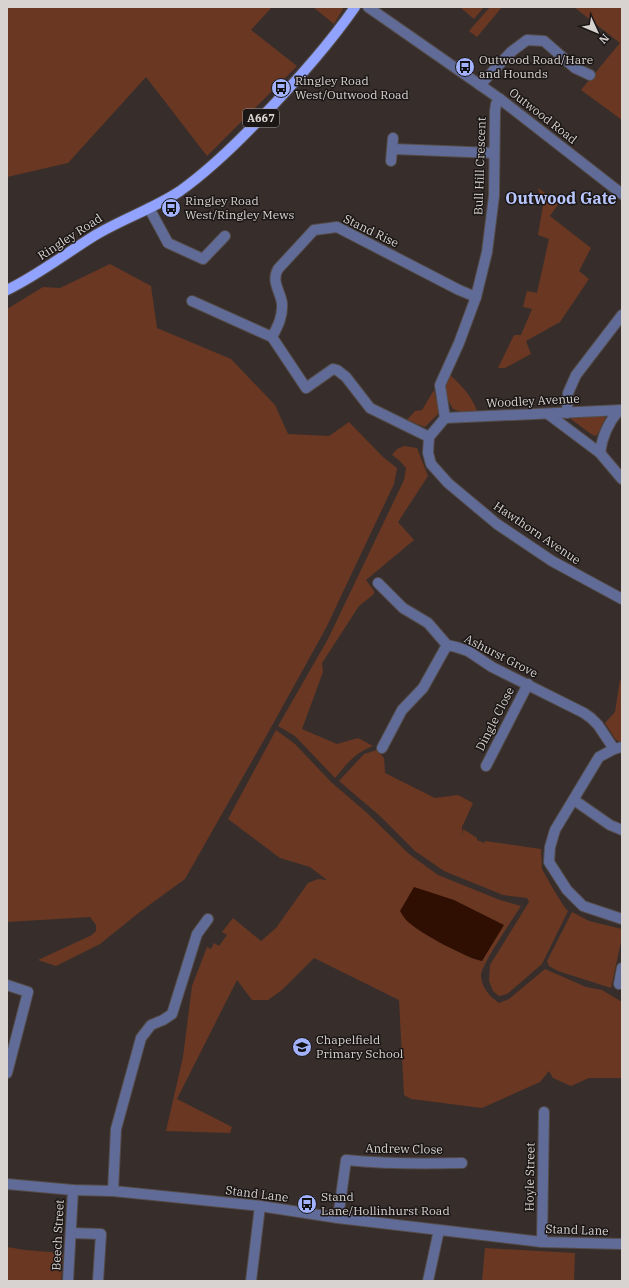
<svg xmlns="http://www.w3.org/2000/svg" width="629" height="1288" font-family="'IBM Plex Serif',serif">
<rect width="100%" height="100%" fill="#372e2b"/>
<g fill="#6a3723" fill-rule="evenodd">
<polygon points="7,7 272,7 251,30 297,66 207,156 146,77 68,163 7,177"/>
<polygon points="313,7 343,7 343,9 334,24"/>
<polygon points="460,7 484,7 474,19"/>
<polygon points="490,7 502,7 477,37 469,31"/>
<polygon points="574,7 622,7 622,120 581,90 620,43"/>
<polygon points="538,188 559,203 550,216 591,248 579,271 589,279 560,322 526,341 531,354 505,368 498,368 514,335 521,335 532,309 523,307 527,291 537,293 549,239 538,235 543,205"/>
<polygon points="110,264 151,286 157,328 231,359 275,405 288,434 329,436 349,422 383,457 397,468 394,484 326,628 269,731 185,879 141,911 100,944 56,966 38,960 92,935 96,931 96,925 90,917 7,922 7,309 43,287 60,288"/>
<path d="M 450,375 C 462,386 471,395 477,411 L 464,413 L 453,409 C 445,395 443,390 450,375 Z"/>
<polygon points="434,390 439,413 425,427 407,420 415,411 422,410"/>
<polygon points="603,414 605,416 605,419 597,435 595,436 591,434 571,419 571,417"/>
<path d="M 404,446 L 417,448 L 428,476 L 398,522 L 414,540 L 366,580 L 374,591 L 374,594 L 359,606 L 322,663 L 323,672 L 302,729 L 337,744 L 358,738 L 373,746 C 354,753 347,764 335,778 L 295,736 L 278,726 L 328,639 L 404,480 L 406,468 L 399,460 L 392,455 L 397,449 Z"/>
<polygon points="620,680 622,682 621,742 616,740 605,723 615,712"/>
<path d="M 276,730 L 295,744 L 331,782 L 366,812 L 409,854 L 438,875 L 500,900 L 521,906 C 513,919 482,963 481,975 C 481,987 490,997 499,1003 L 509,999 L 545,969 L 586,987 L 602,990 L 622,1002 L 622,1078 L 589,1078 L 571,1086 L 553,1078 L 549,1071 L 540,1082 L 482,1108 L 411,1099 L 404,1095 L 399,1000 L 314,958 L 282,990 L 268,1000 L 252,1000 L 237,980 L 177,1099 L 232,1127 L 230,1133 L 166,1131 L 183,1057 L 192,986 L 207,947 L 211,949 L 214,943 L 219,946 L 227,935 L 222,932 L 233,918 L 261,941 L 276,928 L 308,883 L 318,879 L 327,880 L 310,867 L 280,858 L 228,819 ZM 450,946 L 490,947 L 482,961 L 471,958 Z"/>
<polygon points="377,750 384,758 385,773 435,798 458,795 473,803 462,827 462,836 463,829 477,838 477,840 484,843 485,841 541,849 542,869 552,887 565,908 568,911 542,964 507,994 499,996 493,991 489,981 490,965 529,902 527,898 503,895 444,871 415,851 380,816 339,781 364,754"/>
<polygon points="572,912 589,921 622,929 622,937 611,988 558,971 549,966 547,961"/>
<polygon points="7,1247 25,1250 63,1253 61,1281 7,1281"/>
<polygon points="485,1248 575,1253 574,1281 482,1281"/>
</g>
<path fill="#300f03" d="M 414,887 L 454,900 L 504,925 L 482,961 C 465,957 421,934 407,921 C 404,918 402,914 400,911 Z"/>
<g fill="none" stroke-linecap="round" stroke-linejoin="round">
<defs>
<g id="minor">
<polyline points="368,7 500,99 622,194"/>
<polyline points="480,85 511,52 527,40 544,41 575,68 590,75"/>
<polyline points="393,149 494,153"/>
<polyline points="391,161 393,138"/>
<polyline points="149,208 168,243 203,259 225,236"/>
<path d="M 192,301 L 272,337 C 278,326 283,316 282,303 C 280,291 271,281 278,269 L 314,230 L 337,227 L 459,290 L 476,297"/>
<polyline points="272,337 306,388 333,369 337,370 346,377 370,408 429,437"/>
<polyline points="567,413 568,393 576,375 622,315"/>
<polyline points="548,414 600,453 622,479"/>
<polyline points="445,418 440,385 459,343 476,297 487,252 494,196 495,111 496,104 500,99"/>
<polyline points="445,418 429,437 428,453 431,464 448,483 497,524 552,561 622,599"/>
<polyline points="445,418 622,410"/>
<path d="M 600,453 C 602,436 608,423 619,410"/>
<polyline points="378,583 403,608 428,623 447,645 456,647 468,651 492,667 584,713 591,718 598,725 614,749"/>
<polyline points="622,747 614,749 599,757 555,830 550,847 549,862 567,890 583,906 622,919"/>
<polyline points="382,748 402,710 423,688 447,645"/>
<polyline points="486,766 528,684"/>
<polyline points="574,800 610,825 622,830"/>
<polyline points="619,984 622,968"/>
<polyline points="7,985 28,992 7,1073"/>
<polyline points="7,1184 73,1190 113,1191 260,1206 338,1218 542,1242 622,1244"/>
<polyline points="113,1191 116,1129 141,1038 151,1025 163,1020 172,1014 197,934 208,919"/>
<path d="M 338,1218 L 346,1160 C 385,1164 423,1164 462,1163"/>
<polyline points="71,1233 101,1234 98,1281"/>
<polyline points="542,1242 544,1112"/>
<polyline points="68,1281 73,1190"/>
<polyline points="251,1281 260,1206"/>
<polyline points="428,1281 439,1230"/>
</g>
<path id="major" d="M 7,290 C 38,275 65,254 94,236 C 122,219 153,209 180,191 C 208,171 233,147 257,122 C 292,86 326,49 355,7"/>
</defs>
<use href="#minor" stroke="#544c49" stroke-width="12"/>
<use href="#major" stroke="#544c49" stroke-width="12"/>
<use href="#minor" stroke="#616b97" stroke-width="10"/>
<use href="#major" stroke="#91a3fe" stroke-width="10"/>
</g>
<defs>
<symbol id="bus-disc" viewBox="-11 -11 22 22"><circle r="9.5" fill="#a2b2fd" stroke="#1b1716"/><path d="M-5-6H5V4H4V6H2V4H-2V6H-4V4H-5ZM-3.5-4V0h7V-4ZM-3.5 1.2v1.5H-2V1.2ZM2 1.2v1.5H3.5V1.2Z" fill="#111"/></symbol>
<symbol id="school-disc" viewBox="-11 -11 22 22"><circle r="9.5" fill="#a2b2fd" stroke="#1b1716"/><path d="M0-5L7-2L0 1L-7-2ZM-4 1L0 2.5L4 1V4Q0 6-4 4Z" fill="#111"/></symbol>
</defs>
<g fill-rule="evenodd">
<use href="#bus-disc" x="454" y="56" width="22" height="22"/>
<use href="#bus-disc" x="270" y="77" width="22" height="22"/>
<use href="#bus-disc" x="160" y="197" width="22" height="22"/>
<use href="#school-disc" x="291" y="1036" width="22" height="22"/>
<use href="#bus-disc" x="296" y="1193" width="22" height="22"/>
</g>
<g text-anchor="middle" stroke-width="3" stroke-linejoin="round" paint-order="stroke">
<rect fill="#1b1716" stroke="#9f9b99" stroke-width="1" x="243" y="109" width="36" height="18" rx="3"/>
<g font-size="11" font-weight="bold" fill="#d8d3d1">
<text x="261" y="122">A667</text>
</g>
<g font-size="12" fill="#d8d3d1" stroke="#1b1716" text-anchor="start">
<text x="479" y="64">Outwood Road/Hare<tspan x="479" dy="14">and Hounds</tspan></text>
<text x="295" y="85">Ringley Road<tspan x="295" dy="14">West/Outwood Road</tspan></text>
<text x="185" y="205">Ringley Road<tspan x="185" dy="14">West/Ringley Mews</tspan></text>
<text x="316" y="1044">Chapelfield<tspan x="316" dy="14">Primary School</tspan></text>
<text x="321" y="1201">Stand<tspan x="321" dy="14">Lane/Hollinhurst Road</tspan></text>
</g>
<g font-size="12" fill="#d8d3d1" stroke="#1b1716">
<text transform="translate(543 116) rotate(38)" y="4">Outwood Road</text>
<text transform="translate(480 166) rotate(-88)" y="4">Bull Hill Crescent</text>
<text transform="translate(371 231) rotate(26)" y="4">Stand Rise</text>
<text transform="translate(70 237) rotate(-33)" y="4">Ringley Road</text>
<text transform="translate(533 401) rotate(-3)" y="4">Woodley Avenue</text>
<text transform="translate(537 533) rotate(34)" y="4">Hawthorn Avenue</text>
<text transform="translate(501 656) rotate(27)" y="4">Ashurst Grove</text>
<text transform="translate(495 719) rotate(-63)" y="4">Dingle Close</text>
<text transform="translate(404 1149) rotate(1)" y="4">Andrew Close</text>
<text transform="translate(530 1177) rotate(-89)" y="4">Hoyle Street</text>
<text transform="translate(257 1194) rotate(7)" y="4">Stand Lane</text>
<text transform="translate(577 1230) rotate(2)" y="4">Stand Lane</text>
<text transform="translate(58 1235) rotate(-87)" y="4">Beech Street</text>
</g>
<g font-size="16" font-weight="bold" fill="#bac7ff" stroke="#1b1716">
<text x="561" y="204">Outwood Gate</text>
</g>
</g>
<rect width="629" height="1288" fill="none" stroke="#d8d3d1" stroke-width="16"/>
<g transform="translate(597 32) rotate(134)" stroke="#1b1716" stroke-width="3" paint-order="stroke">
<path d="M0-3L7 15L0 10L-7 15Z" fill="#d8d3d1"/>
<text y="-6" font-size="11" font-weight="bold" text-anchor="middle" fill="#d8d3d1">N</text>
</g>
</svg>
